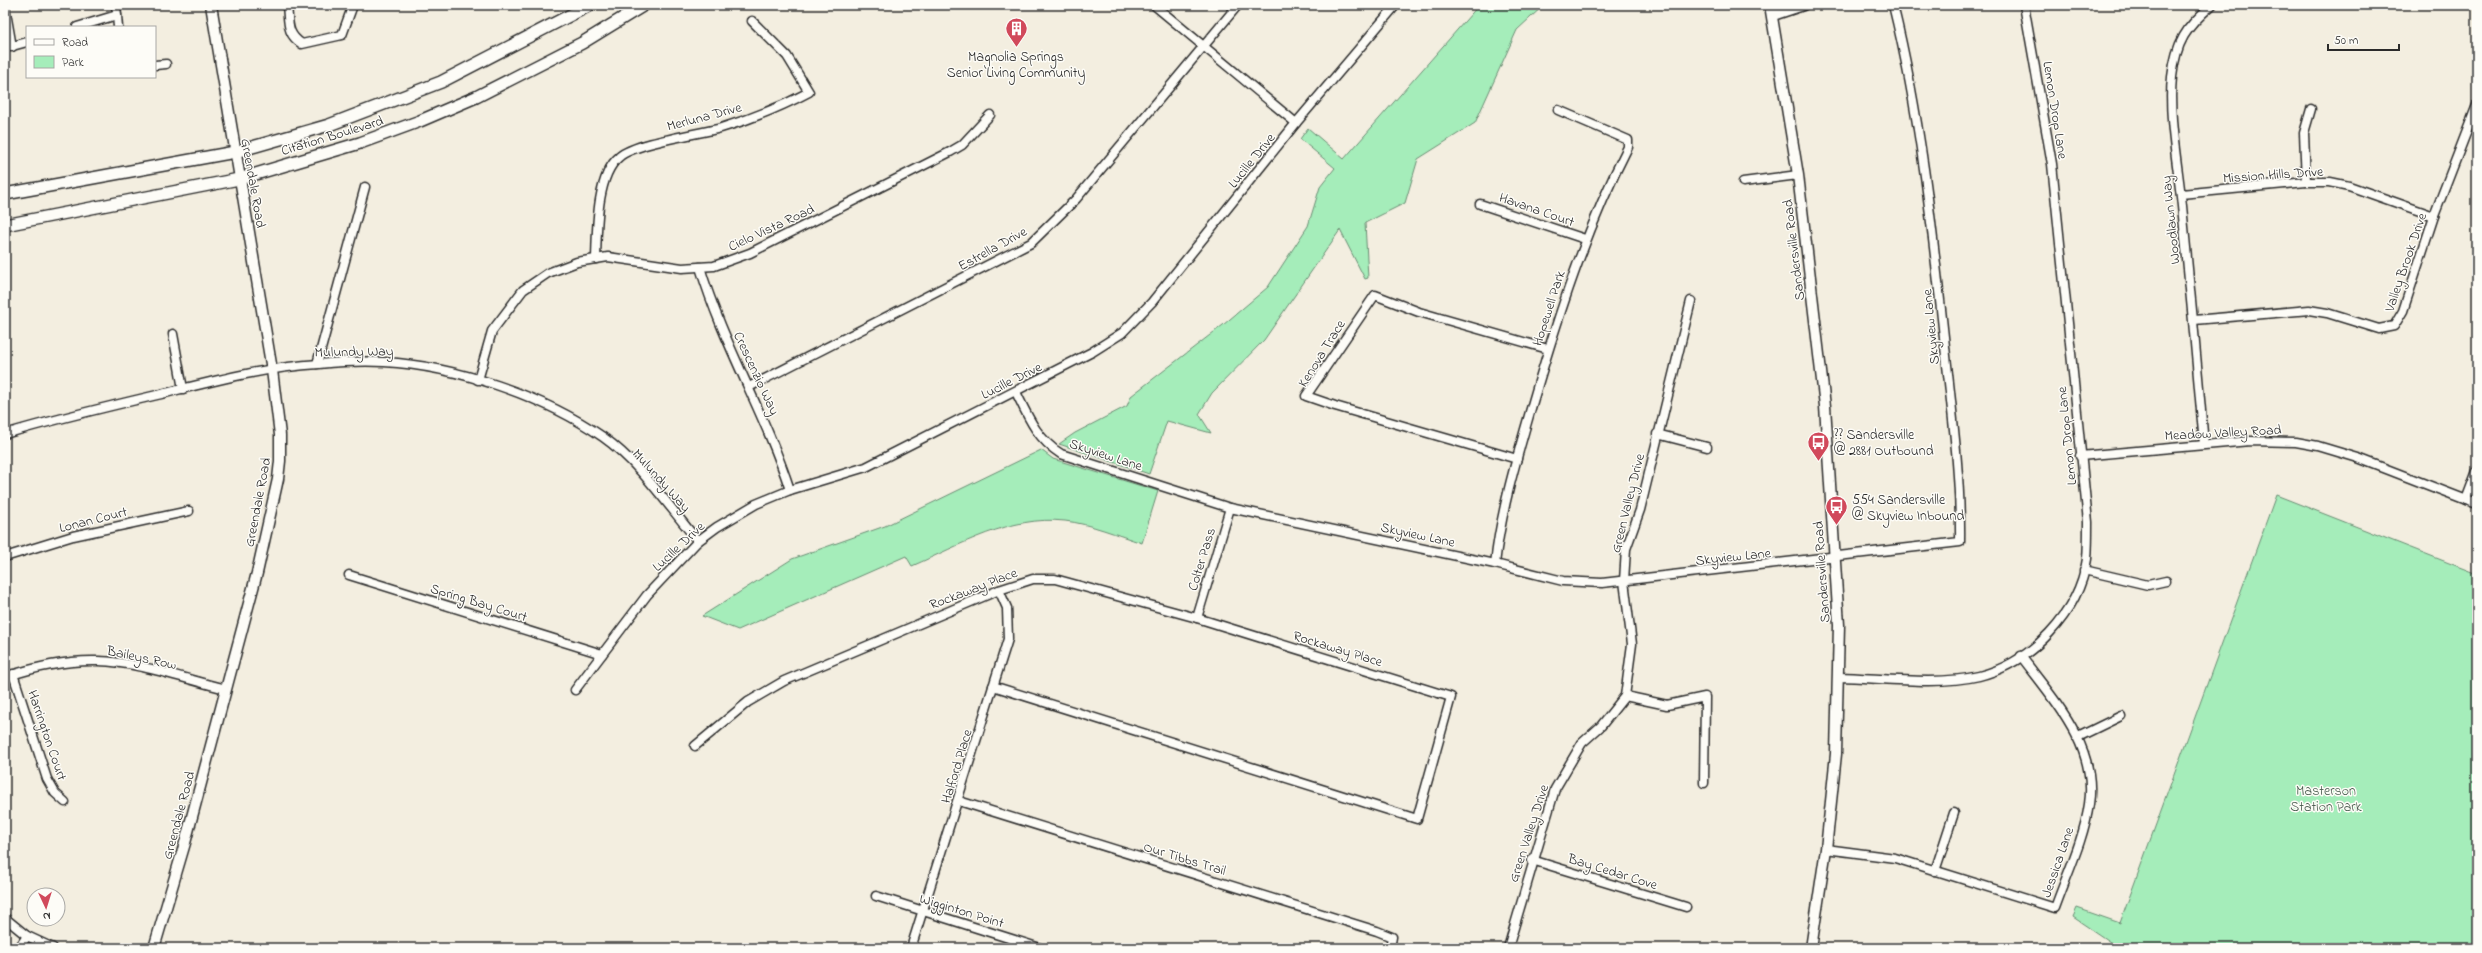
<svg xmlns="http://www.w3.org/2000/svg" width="2482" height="953" font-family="'Indie Flower',sans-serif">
<rect width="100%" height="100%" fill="#f3eee0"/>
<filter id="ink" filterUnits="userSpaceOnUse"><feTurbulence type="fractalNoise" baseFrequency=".025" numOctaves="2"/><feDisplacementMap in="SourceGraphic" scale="8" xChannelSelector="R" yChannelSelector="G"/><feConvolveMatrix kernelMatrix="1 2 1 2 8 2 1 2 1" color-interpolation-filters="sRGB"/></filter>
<g filter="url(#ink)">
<g fill="#a5edba" stroke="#688c72">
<polygon points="1479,5 1544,5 1517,30 1475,123 1418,159 1405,203 1365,223 1368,278 1365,279 1340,230 1264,340 1212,393 1199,414 1211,433 1167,421 1149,474 1059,444 1075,433 1127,406 1131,396 1223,325 1268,287 1308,226 1320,187 1335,168 1300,139 1308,128 1344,159"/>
<path d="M 1041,450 L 1053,459 L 1158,491 L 1142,543 C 1117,535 1091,524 1065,521 C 1010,515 961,545 912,566 L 906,556 L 738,630 L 702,616 L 792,559 L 885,526 Z"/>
<polygon points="2276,495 2477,574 2477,948 2112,948 2113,944 2073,917 2077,908 2120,923"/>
</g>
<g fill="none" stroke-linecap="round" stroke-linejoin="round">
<defs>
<g id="minor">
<polyline points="116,5 118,27"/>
<path d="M 287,5 C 289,22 286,34 302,44 L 342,35 L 353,5"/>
<polyline points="1154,5 1296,123"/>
<polyline points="5,7 12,47"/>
<polyline points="77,27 117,15"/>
<polyline points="5,48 27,42"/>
<polyline points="155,65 166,64"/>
<polyline points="1743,182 1798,175"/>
<polyline points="2306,182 2304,133 2311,109"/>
<polyline points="2181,194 2306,182 2330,182 2349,186 2434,216"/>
<polyline points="1480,204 1585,239"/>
<path d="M 596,259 C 597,231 596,176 619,157 C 634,143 698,134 721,128 C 751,119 781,107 809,92 L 787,56 L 752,21"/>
<path d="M 700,267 C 723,344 765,413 790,490"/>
<polyline points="2194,320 2309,310 2327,313 2379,329 2394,326 2403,311 2434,216 2477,105"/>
<polyline points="173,334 183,389"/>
<polyline points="317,364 365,187"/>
<polyline points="478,380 492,331 523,290 548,273 577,262 608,257 682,268 714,266 750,253 950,152 962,145 990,115"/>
<polyline points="749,387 1031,243 1076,199 1238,5"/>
<path d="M 1016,392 C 1028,417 1037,439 1061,454 L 1230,508 L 1495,564 L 1563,581 L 1602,583 L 1960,542 C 1961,474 1951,405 1944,337 C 1932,225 1920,114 1893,5"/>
<path d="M 5,434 C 55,419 106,407 157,395 C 210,382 265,367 319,364 C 340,362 363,361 384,362 C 456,366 544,396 603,437 C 640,463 669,507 698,541"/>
<polyline points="1657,434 1707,447"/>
<path d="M 2204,444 C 2197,365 2190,285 2182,206 C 2178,166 2168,116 2172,77 C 2176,42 2186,27 2212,5"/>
<polyline points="2080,456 2250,441 2296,442 2318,446 2358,458 2477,504"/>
<polyline points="1517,459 1335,406 1306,396 1375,295 1419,312 1548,349"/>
<polyline points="2466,500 2477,471"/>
<polyline points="5,557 73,536 189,511"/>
<path d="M 1495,564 C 1501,510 1517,457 1532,405 C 1558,316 1586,229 1628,147 L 1628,140 L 1558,110"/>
<polyline points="2084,570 2148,585 2166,581"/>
<polyline points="349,575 602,654"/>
<polyline points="1197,618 1230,508"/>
<polyline points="13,674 47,779 55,793 65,802"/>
<path d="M 5,677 C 35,667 66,660 98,661 C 140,662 184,679 226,689"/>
<path d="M 1839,677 C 1882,678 1936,686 1979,676 C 2031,663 2079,613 2087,559 C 2088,547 2088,535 2088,522 L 2052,164 L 2024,5"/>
<polyline points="575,690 647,595 698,541 717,527 756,504 790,490 866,467 1092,352 1122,333 1152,302 1296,123 1396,5"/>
<polyline points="1625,696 1667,705 1705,697 1704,783"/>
<polyline points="2078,737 2121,716"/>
<polyline points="695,746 748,702 784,681 999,590 1033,579 1055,579 1197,618 1451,697 1417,819 993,686"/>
<polyline points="959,801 1377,931 1392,937 1390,948"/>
<path d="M 1826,849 L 1895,858 L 2055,908 C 2067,874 2084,839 2089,804 C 2098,746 2053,699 2021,656"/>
<polyline points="1532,860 1686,907"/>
<polyline points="1935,871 1954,813"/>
<polyline points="876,896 1040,948"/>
<polyline points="5,918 27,936 53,948"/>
<polyline points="19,948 27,936"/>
<polyline points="911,948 1008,639 1007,608 999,590"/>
<polyline points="1508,948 1555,789 1582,743 1601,726 1625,696 1632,644 1624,581 1626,549 1640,510 1691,301"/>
</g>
<g id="tertiary">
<polyline points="1770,5 1798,175 1825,406 1839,625 1836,754 1826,849 1811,948"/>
<polyline points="1773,15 1803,5"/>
<polyline points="154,948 185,843 257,573 278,479 280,461 280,435 272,370 211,5"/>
</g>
<g id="secondary">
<polyline points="5,194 235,152 329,125 441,82 590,5"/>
<polyline points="5,225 239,179 360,143 420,121 476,97 582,43 644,5"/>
</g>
</defs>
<use href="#minor" stroke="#2b2b2b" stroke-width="11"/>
<use href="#tertiary" stroke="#2b2b2b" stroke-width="13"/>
<use href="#secondary" stroke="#2b2b2b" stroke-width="14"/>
<use href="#minor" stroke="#fdfcf7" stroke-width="8"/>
<use href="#tertiary" stroke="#fdfcf7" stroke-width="10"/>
<use href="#secondary" stroke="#fdfcf7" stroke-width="11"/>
</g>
</g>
<defs>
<symbol id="building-pin" viewBox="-11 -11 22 30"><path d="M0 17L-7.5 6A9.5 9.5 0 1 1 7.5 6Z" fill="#d1495b" stroke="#fdfcf7"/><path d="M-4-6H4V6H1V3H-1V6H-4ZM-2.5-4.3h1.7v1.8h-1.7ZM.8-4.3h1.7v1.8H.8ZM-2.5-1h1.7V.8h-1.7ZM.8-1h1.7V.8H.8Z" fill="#fff"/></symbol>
<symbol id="bus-pin" viewBox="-11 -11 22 30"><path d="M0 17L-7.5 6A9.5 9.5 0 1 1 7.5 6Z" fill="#d1495b" stroke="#fdfcf7"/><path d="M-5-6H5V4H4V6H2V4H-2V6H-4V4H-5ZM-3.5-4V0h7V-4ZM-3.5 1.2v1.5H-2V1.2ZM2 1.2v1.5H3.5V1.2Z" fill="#fff"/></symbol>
</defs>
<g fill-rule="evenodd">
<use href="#building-pin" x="1004" y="16" width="25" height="34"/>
<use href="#bus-pin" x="1806" y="430" width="25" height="34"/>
<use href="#bus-pin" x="1824" y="494" width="25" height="34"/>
</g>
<g text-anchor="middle" stroke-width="3" stroke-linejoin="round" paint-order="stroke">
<g font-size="14" fill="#2b2b2b" stroke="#fdfcf7" text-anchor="start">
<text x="1016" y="61" text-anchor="middle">Magnolia Springs<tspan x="1016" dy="16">Senior Living Community</tspan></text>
<text x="1834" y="439">?? Sandersville<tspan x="1834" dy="16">@ 2881 Outbound</tspan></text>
<text x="1852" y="504">554 Sandersville<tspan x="1852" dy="16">@ Skyview Inbound</tspan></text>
</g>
<g font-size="14" fill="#2b2b2b" stroke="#fdfcf7">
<text transform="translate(2056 110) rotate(81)" y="5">Lemon Drop Lane</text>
<text transform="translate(704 116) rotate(-15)" y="5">Merluna Drive</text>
<text transform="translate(332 135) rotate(-17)" y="5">Citation Boulevard</text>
<text transform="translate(1251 160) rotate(-51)" y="5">Lucille Drive</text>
<text transform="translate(2273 174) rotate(-4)" y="5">Mission Hills Drive</text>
<text transform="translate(254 183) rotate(80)" y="5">Greendale Road</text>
<text transform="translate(1537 209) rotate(19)" y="5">Havana Court</text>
<text transform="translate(2170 220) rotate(-96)" y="5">Woodlawn Way</text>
<text transform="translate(771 227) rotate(-25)" y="5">Cielo Vista Road</text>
<text transform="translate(992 248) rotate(-29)" y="5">Estrella Drive</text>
<text transform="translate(1793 250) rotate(-97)" y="5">Sandersville Road</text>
<text transform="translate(2405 262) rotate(-71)" y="5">Valley Brook Drive</text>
<text transform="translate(1548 308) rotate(-72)" y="5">Hopewell Park</text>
<text transform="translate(1930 327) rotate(-96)" y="5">Skyview Lane</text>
<text transform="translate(354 351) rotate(-1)" y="5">Mulundy Way</text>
<text transform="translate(1321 353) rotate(-58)" y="5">Kenova Trace</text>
<text transform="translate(757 373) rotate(65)" y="5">Crescenzio Way</text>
<text transform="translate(1011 380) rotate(-27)" y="5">Lucille Drive</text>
<text transform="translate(2223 432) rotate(-3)" y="5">Meadow Valley Road</text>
<text transform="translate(2066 436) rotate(-96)" y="5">Lemon Drop Lane</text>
<text transform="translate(1106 454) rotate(18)" y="5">Skyview Lane</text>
<text transform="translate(662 480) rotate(48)" y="5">Mulundy Way</text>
<text transform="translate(257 502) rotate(-79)" y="5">Greendale Road</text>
<text transform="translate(1627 503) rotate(-76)" y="5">Green Valley Drive</text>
<text transform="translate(93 519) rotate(-14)" y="5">Lonan Court</text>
<text transform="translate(1418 534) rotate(12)" y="5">Skyview Lane</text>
<text transform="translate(678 546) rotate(-43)" y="5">Lucille Drive</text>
<text transform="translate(1733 556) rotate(-6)" y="5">Skyview Lane</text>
<text transform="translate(1201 559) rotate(-73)" y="5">Colter Pass</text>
<text transform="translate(1821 572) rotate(-94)" y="5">Sandersville Road</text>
<text transform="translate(973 588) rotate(-21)" y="5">Rockaway Place</text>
<text transform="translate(479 602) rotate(17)" y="5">Spring Bay Court</text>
<text transform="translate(1338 648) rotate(17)" y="5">Rockaway Place</text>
<text transform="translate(142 657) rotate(12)" y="5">Baileys Row</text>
<text transform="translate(48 735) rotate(71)" y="5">Harrington Court</text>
<text transform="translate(956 766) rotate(-73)" y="5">Halford Place</text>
<text transform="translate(178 815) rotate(-75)" y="5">Greendale Road</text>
<text transform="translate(1528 833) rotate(-72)" y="5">Green Valley Drive</text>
<text transform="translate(1185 858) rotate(17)" y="5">Our Tibbs Trail</text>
<text transform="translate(2057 862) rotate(-71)" y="5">Jessica Lane</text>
<text transform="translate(1613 871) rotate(17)" y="5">Bay Cedar Cove</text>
<text transform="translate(962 910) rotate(17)" y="5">Wigginton Point</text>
</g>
<g font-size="14" fill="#4a5c4f" stroke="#fdfcf7">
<text x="2326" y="795">Masterson<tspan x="2326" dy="16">Station Park</tspan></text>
</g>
</g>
<rect width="2482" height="953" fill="none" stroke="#fdfcf7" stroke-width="20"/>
<rect x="10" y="10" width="2462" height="933" fill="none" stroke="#2b2b2b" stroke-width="1.5" filter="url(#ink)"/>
<rect x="26" y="26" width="130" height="52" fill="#fdfcf7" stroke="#a9a8a5"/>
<rect x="34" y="39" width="20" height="6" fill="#fdfcf7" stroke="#a9a8a5"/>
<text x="62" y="46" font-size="12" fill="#2b2b2b">Road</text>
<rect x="34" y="56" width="20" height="12" fill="#a5edba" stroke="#a9a8a5"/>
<text x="62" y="66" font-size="12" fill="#2b2b2b">Park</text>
<g transform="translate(46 907) rotate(176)"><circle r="19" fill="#fdfcf7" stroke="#a9a8a5"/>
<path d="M0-3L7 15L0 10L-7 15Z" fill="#d1495b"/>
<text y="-6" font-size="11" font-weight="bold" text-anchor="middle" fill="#2b2b2b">N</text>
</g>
<path d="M2328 44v6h71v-6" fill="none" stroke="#2b2b2b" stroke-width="2"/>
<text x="2334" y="44" font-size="12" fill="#2b2b2b" stroke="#fdfcf7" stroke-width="3" paint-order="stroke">50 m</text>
</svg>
